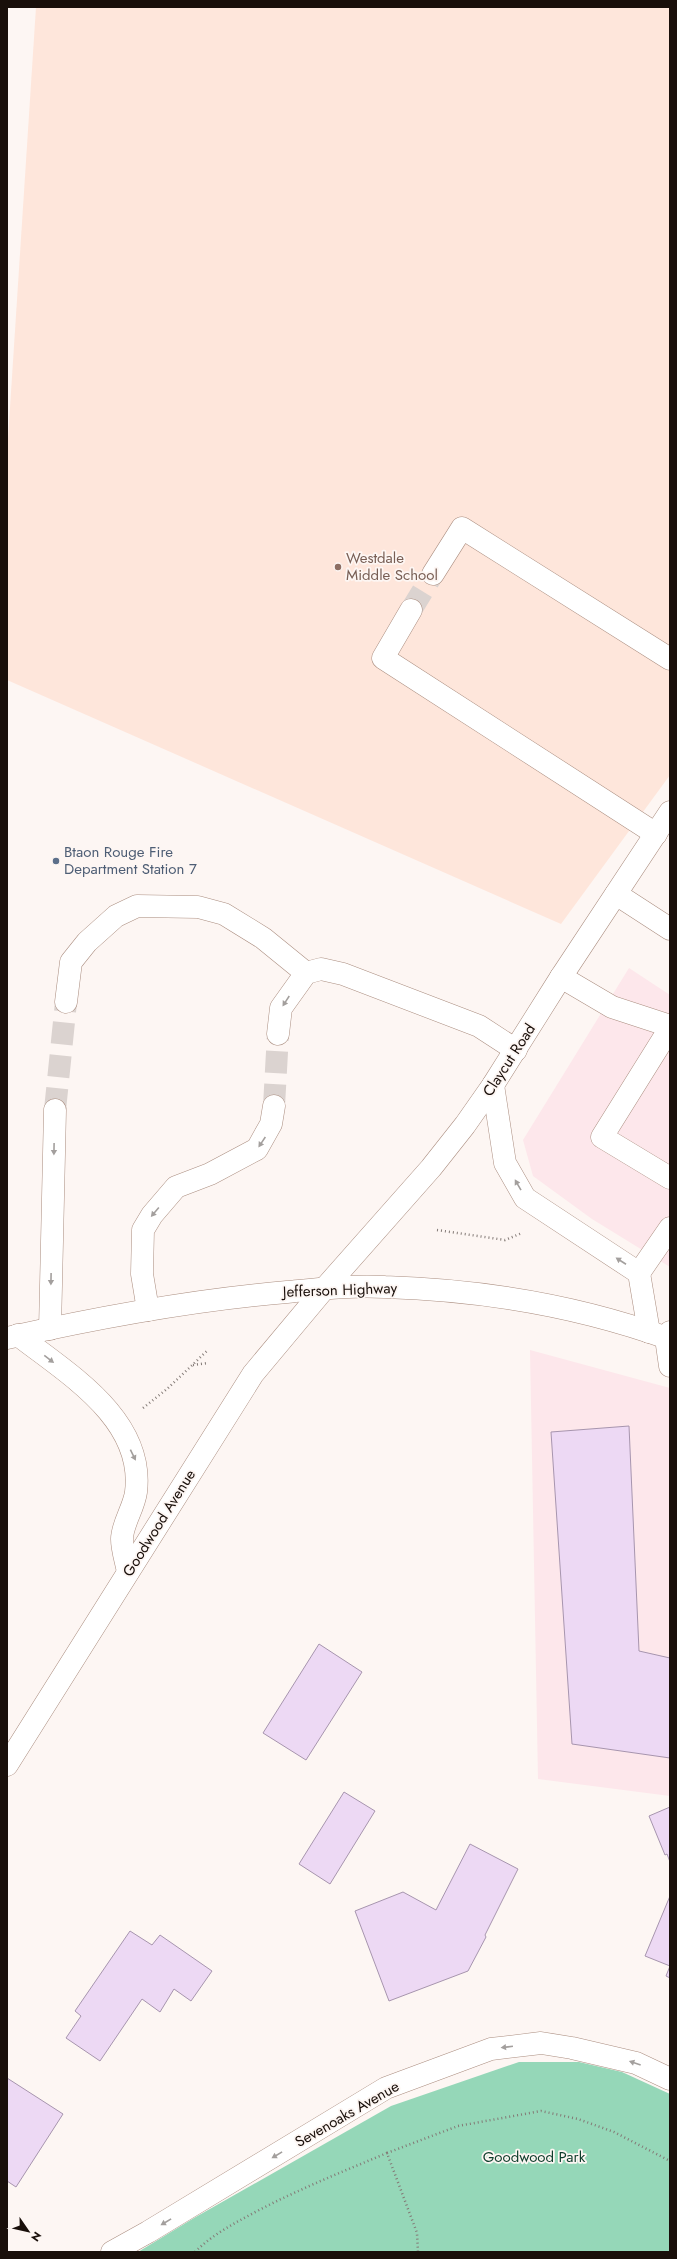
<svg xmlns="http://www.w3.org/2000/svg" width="677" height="2259" font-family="Jost,sans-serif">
<rect width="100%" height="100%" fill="#fdf6f3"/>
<g fill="#fde7eb">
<polygon points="629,968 670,995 670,1267 592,1219 533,1176 523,1140"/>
<polygon points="530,1350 670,1388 670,1796 538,1779"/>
</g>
<polygon fill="#fee6db" points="36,7 670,7 670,775 561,924 7,680 7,454"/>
<polygon fill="#95d7b8" points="519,2062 579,2062 622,2072 670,2094 670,2252 138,2252 194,2218 391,2106"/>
<g fill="#edd9f4" stroke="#a795ae">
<polygon points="629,1426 639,1651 670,1658 670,1758 572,1744 551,1432"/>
<polygon points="319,1644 362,1672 306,1760 263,1733"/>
<polygon points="344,1792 375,1811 330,1884 299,1864"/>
<polygon points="670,1807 670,1862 667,1854 665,1855 649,1816"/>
<polygon points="470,1844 518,1869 485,1935 486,1937 468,1971 389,2001 355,1911 403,1892 436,1910"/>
<polygon points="670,1896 670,1978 666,1976 670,1966 645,1956"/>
<polygon points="130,1931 152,1945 160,1935 212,1971 191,2001 174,1989 160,2012 142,1999 100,2061 66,2038 81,2016 75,2011"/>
<polygon points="7,2078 63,2114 16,2187 7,2181"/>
</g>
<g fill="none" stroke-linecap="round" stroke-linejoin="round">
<g stroke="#dbd3d0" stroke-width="22" stroke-dasharray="22 11" stroke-linecap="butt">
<polyline points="411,610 433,574"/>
<polyline points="274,1106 278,1034"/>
<polyline points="55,1110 66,1002"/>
</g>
<defs>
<g id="minor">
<polyline points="433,574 462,528 670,659"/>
<polyline points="411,610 383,658 656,834"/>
<polyline points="616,894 670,929"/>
<polyline points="561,977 612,1007 670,1026"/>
<polyline points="66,1002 71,962 87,942 116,916 137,906 198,907 224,914 263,938 306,973"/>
<polyline points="670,1028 602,1137 670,1178"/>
<polyline points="278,1034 281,1008 306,973 321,969 343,974 479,1026 516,1050"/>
<polyline points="639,1273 670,1228"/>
<polyline points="148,1310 142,1274 143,1230 152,1215 176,1187 210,1174 257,1149 271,1124 274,1106"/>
<polyline points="50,1329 55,1110"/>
<polyline points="670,1332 666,1338 670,1366"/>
<polyline points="7,1765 253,1374 324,1289 431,1168 465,1125 493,1085 561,977 670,812"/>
<polyline points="112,2252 148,2232 386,2088 491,2049 541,2043 572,2048 636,2063 670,2079"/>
</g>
<g id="major">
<polyline points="493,1085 505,1163 525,1198 639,1273 649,1332"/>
<path d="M 18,1335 C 68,1374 145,1419 136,1492 C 134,1508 122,1524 122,1539 C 122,1550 126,1561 128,1572"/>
<path d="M 7,1338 C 100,1317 193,1300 287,1292 C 319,1289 353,1285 385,1287 C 482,1290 579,1306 670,1339"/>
</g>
</defs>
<use href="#minor" stroke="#ab8e80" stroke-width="23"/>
<use href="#major" stroke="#ab8e80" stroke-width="23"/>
<g stroke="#837a76" stroke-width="2.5" stroke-dasharray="1 3" stroke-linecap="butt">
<polyline points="437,1230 505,1240 522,1233"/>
<polyline points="193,1365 208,1363"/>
<polyline points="143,1408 167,1389 208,1350"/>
<polyline points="387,2153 458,2126 541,2111 578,2119 614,2132 670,2161"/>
<path d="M 195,2252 C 214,2233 237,2222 261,2209 C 302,2188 344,2171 387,2153 L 417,2233 L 418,2252"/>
</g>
<use href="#minor" stroke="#fff" stroke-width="22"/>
<use href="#major" stroke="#fff" stroke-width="22"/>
</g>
<defs><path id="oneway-solid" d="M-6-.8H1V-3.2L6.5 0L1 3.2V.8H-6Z"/></defs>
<g fill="#a39f9d">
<use href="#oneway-solid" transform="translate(286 1001) rotate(123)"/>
<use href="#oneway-solid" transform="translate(262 1142) rotate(124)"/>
<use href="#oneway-solid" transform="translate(54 1149) rotate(91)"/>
<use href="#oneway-solid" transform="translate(518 1185) rotate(-120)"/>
<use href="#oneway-solid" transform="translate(155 1212) rotate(130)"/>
<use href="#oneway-solid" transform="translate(621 1261) rotate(-147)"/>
<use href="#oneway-solid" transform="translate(51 1279) rotate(91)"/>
<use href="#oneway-solid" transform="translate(49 1359) rotate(38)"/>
<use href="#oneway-solid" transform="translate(133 1455) rotate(64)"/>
<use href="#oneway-solid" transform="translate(507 2047) rotate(173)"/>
<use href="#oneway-solid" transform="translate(635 2063) rotate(-161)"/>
<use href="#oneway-solid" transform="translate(277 2155) rotate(149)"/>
<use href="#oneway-solid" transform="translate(166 2222) rotate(149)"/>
</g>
<circle fill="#8d6e63" stroke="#fdf6f3" stroke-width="1.5" cx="338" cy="567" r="4"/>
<circle fill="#5c6f8a" stroke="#fdf6f3" stroke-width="1.5" cx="56" cy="861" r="4"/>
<g text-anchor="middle" stroke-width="3.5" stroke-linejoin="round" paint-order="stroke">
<g font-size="15" fill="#785e54" stroke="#fdf6f3" text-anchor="start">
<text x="346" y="563">Westdale<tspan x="346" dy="17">Middle School</tspan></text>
</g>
<g font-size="15" fill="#4e5e75" stroke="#fdf6f3" text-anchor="start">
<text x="64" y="857">Btaon Rouge Fire<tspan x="64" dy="17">Department Station 7</tspan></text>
</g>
<g font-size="15" fill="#190f0a" stroke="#fdf6f3">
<text transform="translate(509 1060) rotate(-57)" y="5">Claycut Road</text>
<text transform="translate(340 1290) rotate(-2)" y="5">Jefferson Highway</text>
<text transform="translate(159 1523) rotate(-58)" y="5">Goodwood Avenue</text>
<text transform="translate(347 2114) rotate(-30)" y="5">Sevenoaks Avenue</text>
</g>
<g font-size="15" fill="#0e3d2b" stroke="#fdf6f3">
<text x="534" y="2162">Goodwood Park</text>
</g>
</g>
<rect width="677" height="2259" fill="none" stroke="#190f0a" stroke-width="16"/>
<g transform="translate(28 2231) rotate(124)" stroke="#fdf6f3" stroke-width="3" paint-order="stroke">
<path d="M0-3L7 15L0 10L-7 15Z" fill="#190f0a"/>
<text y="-6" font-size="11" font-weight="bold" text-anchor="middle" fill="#190f0a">N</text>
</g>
</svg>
